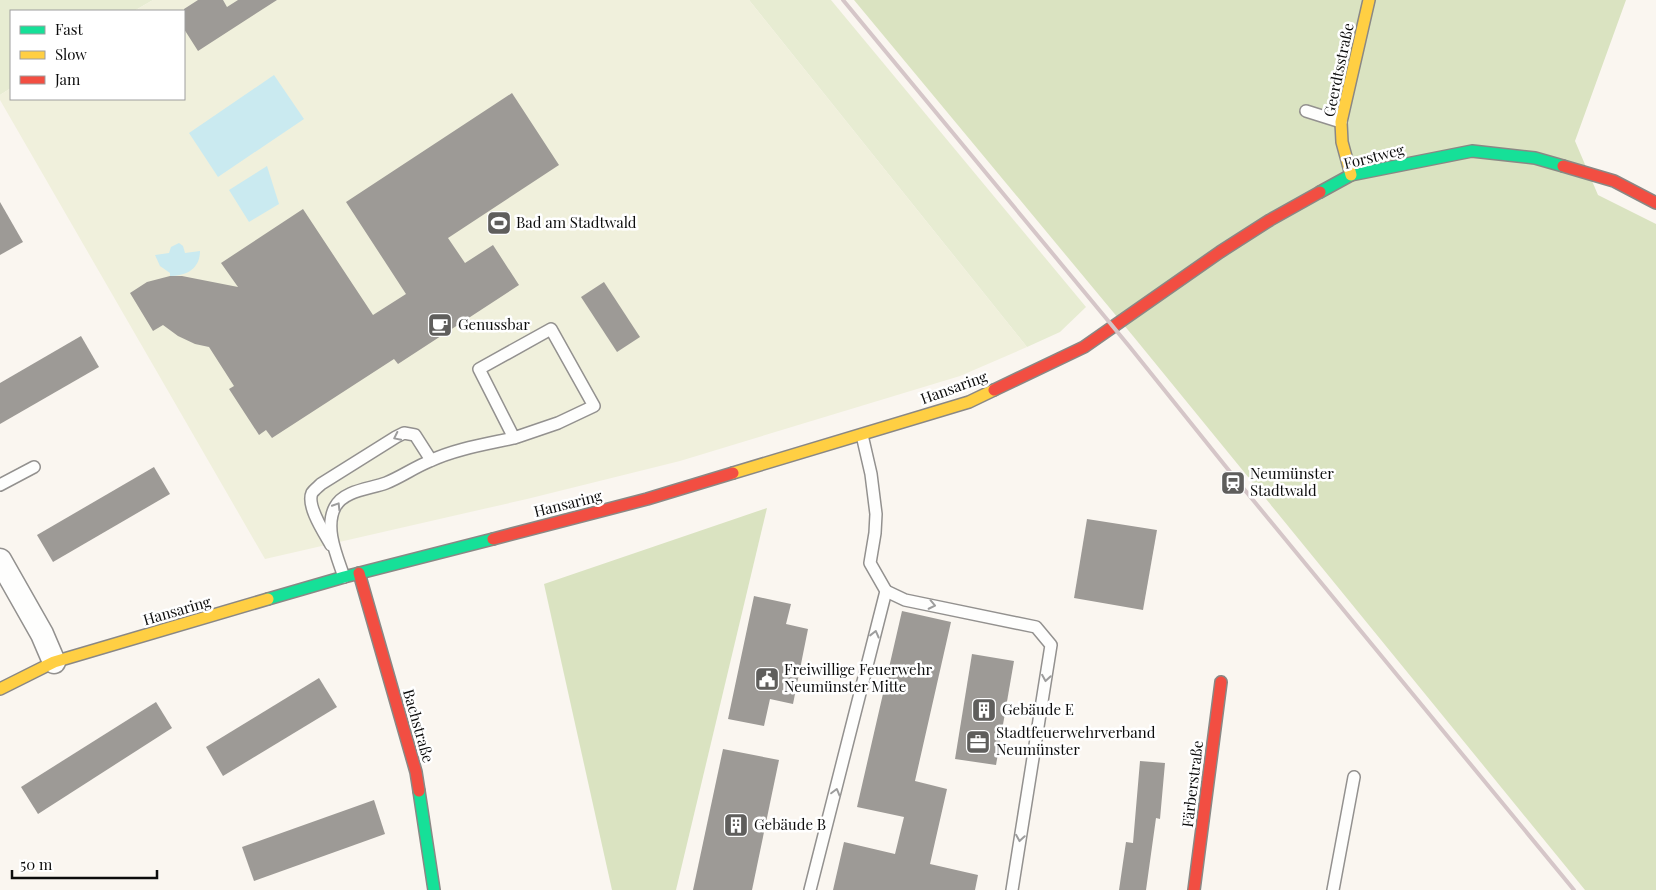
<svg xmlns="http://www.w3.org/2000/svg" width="1656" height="890" font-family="'Playfair Display',serif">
<rect width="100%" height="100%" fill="#faf6f0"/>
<g fill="#e7ecd2">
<polygon points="0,0 153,0 134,11 11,11 11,88 0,95"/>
<polygon points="749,0 831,0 1086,307 1060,332 1027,347"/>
</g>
<g fill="#dae3c1">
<polygon points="854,0 1626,0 1575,141 1598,195 1656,224 1656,890 1585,890 1133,336"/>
<polygon points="767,508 676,890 612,890 544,584"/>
</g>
<polygon fill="#f0f0dc" points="153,0 749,0 1027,347 960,376 680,461 527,499 265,559 0,100 0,95 11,88 11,99 184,99 184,11 134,11"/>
<g fill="#caeaf0">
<polygon points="274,75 304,119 218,177 189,133"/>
<polygon points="267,166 279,204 249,222 229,190"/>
<path d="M 179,243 L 183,246 L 185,253 L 200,251 C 200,269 186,276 170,276 L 170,273 L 160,266 L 155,255 L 169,253 L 171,247 Z"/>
</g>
<g fill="#9d9a96">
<polygon points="198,0 223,0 227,7 238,0 277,0 198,51 184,29 184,9"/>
<polygon points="512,93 559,165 448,238 465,263 493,245 519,285 398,364 394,359 272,438 266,430 259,435 229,389 234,386 209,347 195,344 178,336 163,325 153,331 130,293 147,282 170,276 182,276 238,287 221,263 303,209 373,315 406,294 346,202"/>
<polygon points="0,202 23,242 0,255"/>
<polygon points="604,282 640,337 617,352 581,297"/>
<polygon points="81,336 99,367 0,424 0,383"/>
<polygon points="154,467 170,494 53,562 37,535"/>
<polygon points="1087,519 1157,530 1143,610 1074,598"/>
<polygon points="754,596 791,604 786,624 808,629 793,704 770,699 764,726 728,719"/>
<polygon points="902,611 951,622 915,781 947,789 930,864 978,875 975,890 833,890 844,842 895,854 904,817 857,807"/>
<polygon points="972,654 1014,661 996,765 955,759"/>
<polygon points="319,678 337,707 223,776 206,747"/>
<polygon points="156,702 172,728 38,814 21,787"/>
<polygon points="723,749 779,760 752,890 693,890"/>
<polygon points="1140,761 1165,763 1160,819 1156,818 1146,890 1119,890 1126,842 1133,843"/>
<polygon points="374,800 385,834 254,881 242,847"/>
</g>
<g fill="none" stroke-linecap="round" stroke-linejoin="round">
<defs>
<g id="lane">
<polyline points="1306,111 1341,122"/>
<polyline points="0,485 34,467"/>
<path d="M 331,545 C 325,534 306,506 312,493 C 314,490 318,487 321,484 L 396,437 L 404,433 L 415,435 L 431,460"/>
<path d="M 344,577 C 337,556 324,528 335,507 C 344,490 370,489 386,483 C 401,477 415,467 430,461 C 455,449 487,444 514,438 L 479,369 L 551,329 L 594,406 L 558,423 L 514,438"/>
<polyline points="886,591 905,600 1036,627 1051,645 1012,890"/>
<polyline points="810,890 886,591 870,563 875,533 876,514 871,474 862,435"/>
<polyline points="1333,890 1354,777"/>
</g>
<polyline id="street" points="0,560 42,634 54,662"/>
<g id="fast">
<polyline points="1320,192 1351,175 1472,151 1535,158 1563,166"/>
<polyline points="268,599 344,577 493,539"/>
<polyline points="419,791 434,890"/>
</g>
<g id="slow">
<polyline points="1351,175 1342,142 1341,122 1369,0"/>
<polyline points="733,473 969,402 994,390"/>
<polyline points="0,689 54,662 268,599"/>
</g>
<g id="jam">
<polyline points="1563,166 1614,181 1656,203"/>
<polyline points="994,390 1084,347 1220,252 1270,220 1320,192"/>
<polyline points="493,539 647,499 733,473"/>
<polyline points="359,573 416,772 419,791"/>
<polyline points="1194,890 1221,682"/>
</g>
</defs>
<use href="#lane" stroke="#93918f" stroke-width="14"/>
<use href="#street" stroke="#93918f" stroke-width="25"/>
<use href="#fast" stroke="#8a8885" stroke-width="14"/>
<use href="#slow" stroke="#8a8885" stroke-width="14"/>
<use href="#jam" stroke="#8a8885" stroke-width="14"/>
<use href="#lane" stroke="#fefefd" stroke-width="11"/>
<use href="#street" stroke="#fefefd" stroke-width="22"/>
<use href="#fast" stroke="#16e098" stroke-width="11"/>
<use href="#slow" stroke="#ffcf43" stroke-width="11"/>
<use href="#jam" stroke="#f24e42" stroke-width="11"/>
<polyline stroke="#d5c6c8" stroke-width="4" points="843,0 1129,346 1239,483 1574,890"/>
</g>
<defs><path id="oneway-chevron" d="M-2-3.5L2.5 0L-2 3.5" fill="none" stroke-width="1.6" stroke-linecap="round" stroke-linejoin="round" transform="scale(1.25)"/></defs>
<g stroke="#9d9d9d">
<use href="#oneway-chevron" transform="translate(397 437) rotate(154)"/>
<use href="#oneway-chevron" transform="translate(337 506) rotate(-58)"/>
<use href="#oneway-chevron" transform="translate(932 605) rotate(12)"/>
<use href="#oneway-chevron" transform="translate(875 634) rotate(-76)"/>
<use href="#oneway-chevron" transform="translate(1046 678) rotate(99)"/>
<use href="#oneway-chevron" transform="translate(836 792) rotate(-75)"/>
<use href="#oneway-chevron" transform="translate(1020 838) rotate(99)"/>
</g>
<defs>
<symbol id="stadium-square" viewBox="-11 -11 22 22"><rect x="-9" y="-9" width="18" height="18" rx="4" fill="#5f5e5c" stroke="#fff"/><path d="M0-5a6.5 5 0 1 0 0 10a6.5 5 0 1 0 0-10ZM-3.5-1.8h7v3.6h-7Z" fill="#fff"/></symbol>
<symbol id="cafe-square" viewBox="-11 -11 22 22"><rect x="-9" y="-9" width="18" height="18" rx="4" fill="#5f5e5c" stroke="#fff"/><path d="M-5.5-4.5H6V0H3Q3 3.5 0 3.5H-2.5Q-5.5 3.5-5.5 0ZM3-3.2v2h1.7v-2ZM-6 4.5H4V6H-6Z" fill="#fff"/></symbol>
<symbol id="station-square" viewBox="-11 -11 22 22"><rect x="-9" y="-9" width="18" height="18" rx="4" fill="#5f5e5c" stroke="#fff"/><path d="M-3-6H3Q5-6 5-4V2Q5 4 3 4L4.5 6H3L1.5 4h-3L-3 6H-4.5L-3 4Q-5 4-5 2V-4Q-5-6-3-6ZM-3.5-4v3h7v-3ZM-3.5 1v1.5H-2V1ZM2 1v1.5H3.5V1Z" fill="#fff"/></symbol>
<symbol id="civic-square" viewBox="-11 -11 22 22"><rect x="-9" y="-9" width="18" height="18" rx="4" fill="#5f5e5c" stroke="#fff"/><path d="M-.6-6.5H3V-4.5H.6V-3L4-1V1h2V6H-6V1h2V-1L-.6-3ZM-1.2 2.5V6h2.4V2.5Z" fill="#fff"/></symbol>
<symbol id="building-square" viewBox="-11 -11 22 22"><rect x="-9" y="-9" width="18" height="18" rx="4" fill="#5f5e5c" stroke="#fff"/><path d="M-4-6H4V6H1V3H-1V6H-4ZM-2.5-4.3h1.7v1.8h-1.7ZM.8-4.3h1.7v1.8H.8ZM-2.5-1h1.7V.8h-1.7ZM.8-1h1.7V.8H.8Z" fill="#fff"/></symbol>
<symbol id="office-square" viewBox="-11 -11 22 22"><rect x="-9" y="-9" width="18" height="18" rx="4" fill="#5f5e5c" stroke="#fff"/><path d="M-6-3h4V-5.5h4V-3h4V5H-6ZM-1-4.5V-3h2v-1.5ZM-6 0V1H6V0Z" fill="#fff"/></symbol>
</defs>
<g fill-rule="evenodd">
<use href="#stadium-square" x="485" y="209" width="28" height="28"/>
<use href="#cafe-square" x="426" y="311" width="28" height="28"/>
<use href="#station-square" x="1219" y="469" width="28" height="28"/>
<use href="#civic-square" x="753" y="665" width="28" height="28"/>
<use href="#building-square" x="970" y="696" width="28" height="28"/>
<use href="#office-square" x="964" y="728" width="28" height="28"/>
<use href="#building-square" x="722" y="811" width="28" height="28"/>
</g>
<g text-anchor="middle" stroke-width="5" stroke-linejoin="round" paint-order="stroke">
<g font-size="15" fill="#0c0c0c" stroke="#fff">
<text transform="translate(1339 70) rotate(-78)" y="5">Geerdtsstraße</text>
<text transform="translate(1374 157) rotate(-14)" y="5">Forstweg</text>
<text transform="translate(954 388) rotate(-20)" y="5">Hansaring</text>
<text transform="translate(568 504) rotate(-14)" y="5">Hansaring</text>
<text transform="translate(177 611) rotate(-16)" y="5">Hansaring</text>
<text transform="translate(418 726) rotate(74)" y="5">Bachstraße</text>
<text transform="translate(1193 784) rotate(-83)" y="5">Färberstraße</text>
</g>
<g font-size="15" fill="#0c0c0c" stroke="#fff" text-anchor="start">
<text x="516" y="228">Bad am Stadtwald</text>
<text x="458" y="330">Genussbar</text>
<text x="1250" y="479">Neumünster<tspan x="1250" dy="17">Stadtwald</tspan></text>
<text x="784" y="675">Freiwillige Feuerwehr<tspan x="784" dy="17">Neumünster Mitte</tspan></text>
<text x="1002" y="715">Gebäude E</text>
<text x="996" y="738">Stadtfeuerwehrverband<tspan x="996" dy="17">Neumünster</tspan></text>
<text x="754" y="830">Gebäude B</text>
</g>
</g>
<rect x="10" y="10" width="175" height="90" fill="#ffffff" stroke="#9e9e9e"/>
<rect x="20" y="26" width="25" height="8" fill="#16e098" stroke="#9e9e9e"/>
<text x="55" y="35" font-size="15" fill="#0c0c0c">Fast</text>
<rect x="20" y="51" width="25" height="8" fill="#ffcf43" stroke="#9e9e9e"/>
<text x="55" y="60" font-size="15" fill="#0c0c0c">Slow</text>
<rect x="20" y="76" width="25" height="8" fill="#f24e42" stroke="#9e9e9e"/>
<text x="55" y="85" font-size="15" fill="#0c0c0c">Jam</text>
<path d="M12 870v8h145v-8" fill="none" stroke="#0c0c0c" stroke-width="2.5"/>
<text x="20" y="870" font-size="15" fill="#0c0c0c" stroke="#ffffff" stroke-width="4" paint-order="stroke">50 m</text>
</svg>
